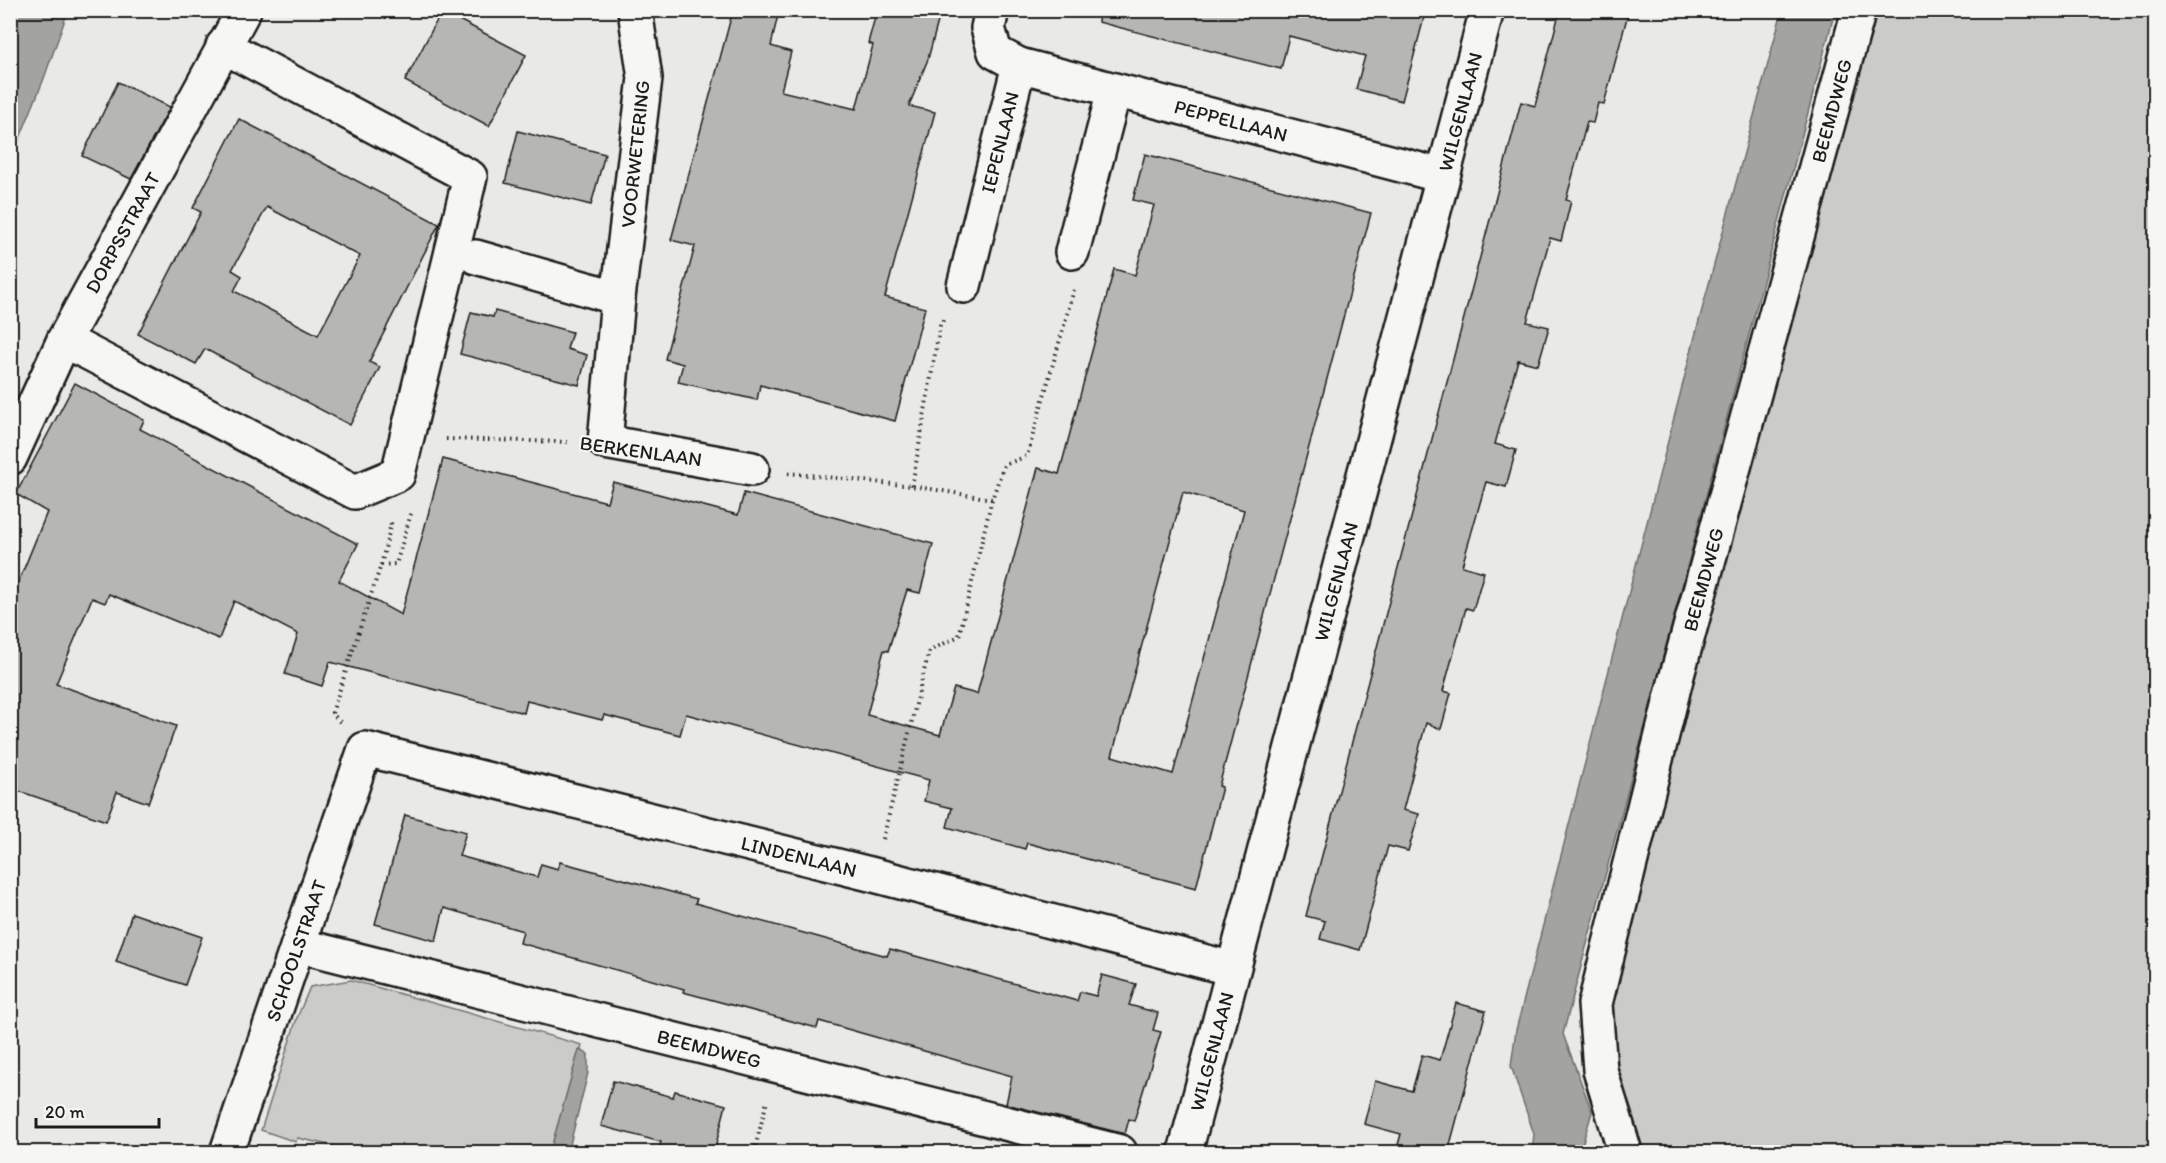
<svg xmlns="http://www.w3.org/2000/svg" width="2166" height="1163" font-family="Itim,sans-serif">
<rect width="100%" height="100%" fill="#e9e9e5"/>
<filter id="ink" filterUnits="userSpaceOnUse"><feTurbulence type="fractalNoise" baseFrequency=".0167" numOctaves="2"/><feDisplacementMap in="SourceGraphic" scale="12" xChannelSelector="R" yChannelSelector="G"/><feConvolveMatrix kernelMatrix="1 2 1 2 8 2 1 2 1" color-interpolation-filters="sRGB"/></filter>
<g filter="url(#ink)">
<g fill="#cbcbc7" stroke="#747472" stroke-width="1.5">
<polygon points="1874,11 2155,11 2155,1152 1635,1152 1596,1041 1714,599"/>
<polygon points="351,980 582,1045 581,1050 579,1050 550,1152 361,1152 297,1138 296,1142 261,1130 297,1018 310,987"/>
</g>
<g fill="#a3a3a1" stroke="#6d6d6c" stroke-width="1.5">
<polygon points="11,10 68,11 43,81 11,160"/>
<polygon points="1782,11 1835,11 1563,1034 1592,1112 1580,1152 1532,1152 1534,1134 1511,1066 1516,1030 1699,321"/>
<polygon points="579,1050 588,1054 588,1073 568,1152 550,1152"/>
</g>
<g fill="#b6b6b3" stroke="#1c1c1c" stroke-width="1.5" fill-rule="evenodd">
<polygon points="733,10 779,10 771,46 791,52 781,91 856,109 873,45 868,43 877,10 941,10 928,59 909,106 935,112 885,297 925,308 895,421 760,385 757,400 678,382 683,364 665,359 695,246 671,240"/>
<polygon points="1099,10 1426,10 1402,101 1356,89 1365,56 1289,36 1281,69 1098,22"/>
<polygon points="1560,10 1629,10 1604,104 1598,103 1593,123 1587,122 1566,200 1571,201 1561,241 1550,238 1527,322 1549,327 1538,365 1518,360 1495,444 1516,450 1506,487 1486,482 1462,566 1484,572 1473,610 1466,608 1443,691 1451,693 1441,729 1426,723 1403,810 1419,814 1408,851 1388,846 1360,950 1320,939 1325,921 1306,916 1521,102 1535,106"/>
<polygon points="442,11 526,55 489,126 405,81"/>
<polygon points="118,82 170,107 131,179 82,156"/>
<path d="M 239,119 L 439,224 L 369,362 L 380,367 L 350,425 L 205,349 L 196,364 L 138,334 L 201,212 L 193,208 ZM 267,207 L 360,256 L 318,335 L 234,291 L 242,276 L 232,270 Z"/>
<polygon points="518,131 605,154 591,205 505,183"/>
<path d="M 1145,154 L 1371,213 L 1219,786 L 1222,787 L 1196,888 L 1027,843 L 1025,849 L 947,827 L 952,808 L 924,801 L 929,780 L 686,714 L 680,735 L 604,715 L 602,720 L 527,701 L 524,713 L 330,662 L 322,686 L 285,674 L 298,634 L 234,601 L 219,639 L 109,594 L 105,603 L 92,598 L 56,684 L 176,726 L 148,803 L 117,792 L 106,821 L 10,788 L 10,603 L 47,512 L 16,494 L 75,383 L 144,420 L 140,429 L 358,544 L 339,581 L 401,615 L 443,459 L 607,502 L 613,482 L 738,515 L 744,493 L 933,544 L 920,593 L 907,590 L 888,651 L 884,650 L 867,715 L 940,735 L 954,688 L 977,694 L 1038,468 L 1059,474 L 1114,269 L 1135,275 L 1154,205 L 1133,200 ZM 1183,492 L 1244,510 L 1173,774 L 1112,756 Z"/>
<polygon points="495,311 572,332 567,349 587,355 579,385 460,354 471,312 493,317"/>
<polygon points="405,815 466,832 459,856 537,877 541,864 558,869 560,862 697,899 695,903 887,956 890,949 1077,1001 1080,992 1096,996 1102,975 1136,984 1129,1005 1158,1013 1153,1030 1161,1032 1134,1121 1129,1119 1125,1134 1006,1104 1012,1076 819,1021 817,1028 683,992 684,989 520,943 523,931 444,908 436,941 375,924"/>
<polygon points="132,913 202,937 185,985 116,962"/>
<polygon points="1456,1003 1486,1011 1448,1152 1396,1152 1401,1134 1364,1124 1375,1081 1412,1091 1422,1055 1440,1060"/>
<polygon points="613,1081 673,1097 675,1091 726,1105 714,1152 658,1152 661,1142 601,1126"/>
</g>
<g fill="none" stroke-linecap="round" stroke-linejoin="round">
<defs>
<g id="minor">
<polyline points="635,10 645,78 618,298 605,442 752,469"/>
<path id="s1" d="M 1019,65 L 1443,176"/>
<polyline points="1072,252 1114,91"/>
<polyline points="476,257 618,298"/>
<path id="s2" d="M 964,286 L 1019,65 L 995,52 L 988,28 L 992,10"/>
<polyline points="64,340 355,492 398,474 470,177 223,46"/>
<path id="s3" d="M 10,458 L 64,340 L 244,10"/>
<path id="s4" d="M 298,945 L 1120,1152"/>
<path id="s5" d="M 227,1152 L 365,749 L 874,875 L 1233,969"/>
<path id="s6" d="M 1185,1152 L 1487,10"/>
<path id="s7" d="M 1625,1152 L 1600,1070 L 1595,1004 L 1676,679 L 1859,10"/>
</g>
</defs>
<use href="#minor" stroke="#1c1c1c" stroke-width="38"/>
<g stroke="#1c1c1c" stroke-width="4" stroke-dasharray="1.5 4.5" stroke-linecap="butt">
<polyline points="446,439 568,442"/>
<polyline points="788,473 912,486 992,499"/>
<polyline points="912,486 940,325 945,317"/>
<polyline points="381,565 396,564 412,510"/>
<polyline points="340,722 332,713 381,565 391,524 389,520"/>
<polyline points="883,839 929,651 959,636 992,499 1004,465 1027,456 1074,290"/>
<polyline points="754,1152 767,1101"/>
</g>
<use href="#minor" stroke="#f6f6f2" stroke-width="33"/>
</g>
</g>
<g text-anchor="middle" stroke-width="4.5" stroke-linejoin="round" paint-order="stroke">
<g font-size="20" fill="#1c1c1c" stroke="#f6f6f2">
<text dy="7" stroke="none"><textPath href="#s7" startOffset="1076">BEEMDWEG</textPath></text>
<text dy="7" stroke="none"><textPath href="#s6" startOffset="1076">WILGENLAAN</textPath></text>
<text dy="7" stroke="none"><textPath href="#s1" startOffset="219">PEPPELLAAN</textPath></text>
<text dy="7" stroke="none"><textPath href="#s2" startOffset="148">IEPENLAAN</textPath></text>
<text transform="translate(635 154) rotate(-84)" y="7">VOORWETERING</text>
<text dy="7" stroke="none"><textPath href="#s3" startOffset="252">DORPSSTRAAT</textPath></text>
<text transform="translate(641 451) rotate(8)" y="7">BERKENLAAN</text>
<text dy="7" stroke="none"><textPath href="#s7" startOffset="590">BEEMDWEG</textPath></text>
<text dy="7" stroke="none"><textPath href="#s6" startOffset="590">WILGENLAAN</textPath></text>
<text dy="7" stroke="none"><textPath href="#s5" startOffset="873">LINDENLAAN</textPath></text>
<text dy="7" stroke="none"><textPath href="#s5" startOffset="213">SCHOOLSTRAAT</textPath></text>
<text dy="7" stroke="none"><textPath href="#s4" startOffset="424">BEEMDWEG</textPath></text>
<text dy="7" stroke="none"><textPath href="#s6" startOffset="104">WILGENLAAN</textPath></text>
</g>
</g>
<rect width="2166" height="1163" fill="none" stroke="#f6f6f2" stroke-width="36"/>
<rect x="18" y="18" width="2130" height="1127" fill="none" stroke="#1c1c1c" stroke-width="2" filter="url(#ink)"/>
<path d="M36 1118v9h123v-9" fill="none" stroke="#1c1c1c" stroke-width="3"/>
<text x="45" y="1118" font-size="18" fill="#1c1c1c" stroke="#f6f6f2" stroke-width="4.5" paint-order="stroke">20 m</text>
</svg>
